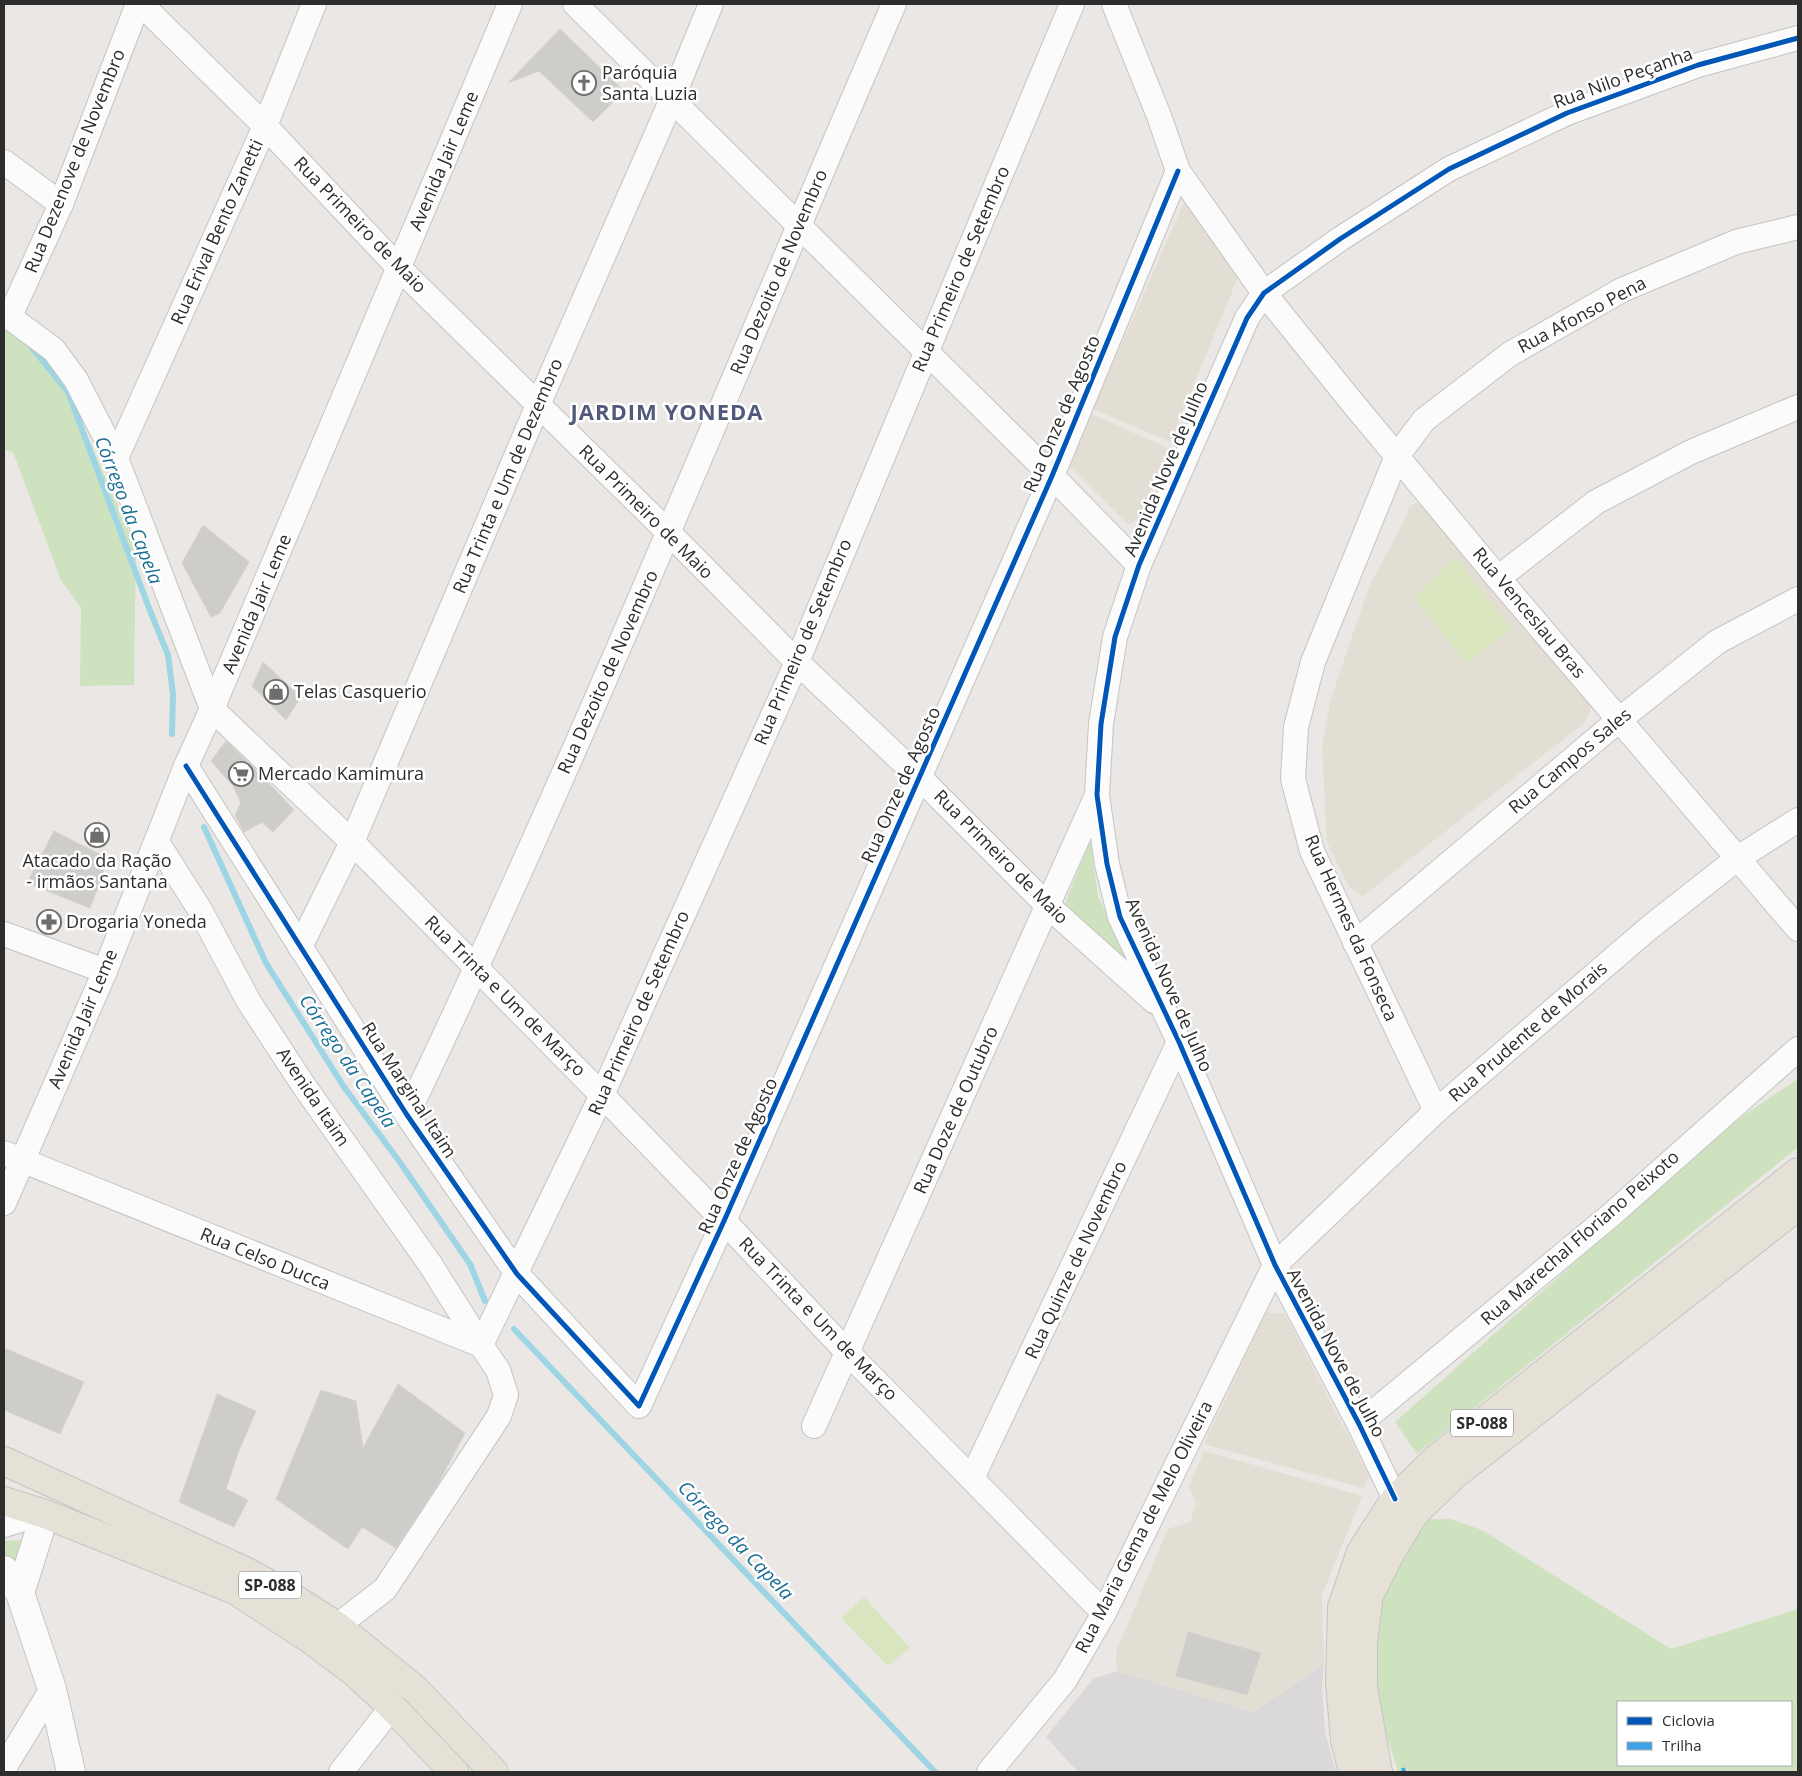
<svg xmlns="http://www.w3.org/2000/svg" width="1802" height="1776" font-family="'Open Sans',sans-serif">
<rect width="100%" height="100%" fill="#eae7e4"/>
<polygon fill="#dbd8da" points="1324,1664 1322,1686 1325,1732 1336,1772 1078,1772 1046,1737 1093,1679 1117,1671 1253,1712"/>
<g fill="#e3ded3">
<polygon points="1186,198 1239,275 1170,442 1093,409"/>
<polygon points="1091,414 1168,448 1140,516 1135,521 1128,524 1070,467"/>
<polygon points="1418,503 1430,506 1589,696 1591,710 1583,724 1363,896 1349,887 1327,842 1322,747 1330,702 1368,589 1406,517 1409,505"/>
<polygon points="1266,1312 1285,1314 1369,1476 1363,1488 1204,1444"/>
<polygon points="1204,1451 1362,1496 1322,1595 1324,1664 1253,1712 1117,1671 1116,1652 1168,1529 1190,1522 1196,1503 1189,1486"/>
</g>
<g fill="#cfe2c0" fill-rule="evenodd">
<polygon points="4,314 56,353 68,392 136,547 134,685 80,686 81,608 61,580 13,452 4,450"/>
<polygon points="1090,839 1098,896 1135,972 1089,930 1065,904"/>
<polygon points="1798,1079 1797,1148 1417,1454 1395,1422 1731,1124"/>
<path d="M 1418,1519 L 1450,1519 L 1482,1530 L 1671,1649 L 1798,1609 L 1798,1772 L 1398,1772 L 1372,1686 L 1375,1596 ZM 1618,1702 L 1791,1702 L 1791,1765 L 1618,1765 Z"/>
<polygon points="26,1540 17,1573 4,1557 4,1541"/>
</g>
<g fill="#d8e5bf">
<polygon points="1455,557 1512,630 1466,663 1414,598"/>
<polygon points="864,1597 910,1648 888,1666 841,1618"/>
</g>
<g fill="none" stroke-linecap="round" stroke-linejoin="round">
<g stroke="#9ed5e4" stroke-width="6">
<polyline points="30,345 68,392 149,608 168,655 173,694 172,734"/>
<polyline points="204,827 266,963 344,1087 399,1161 470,1264 485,1301"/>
<polyline points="514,1329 935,1772"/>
</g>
</g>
<g fill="#cfcdca" stroke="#d5d3d0">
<polygon points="560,29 624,91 593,122 539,71 508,83"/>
<polygon points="203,525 249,562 220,613 211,617 182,563"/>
<polygon points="263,662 301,697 286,720 252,686"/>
<polygon points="226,741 264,778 294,810 273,832 262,822 244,832 242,828 235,815 241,803 233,786 211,761"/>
<polygon points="54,831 107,858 102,877 90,908 27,883"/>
<polygon points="4,1348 84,1382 60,1434 4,1410"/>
<polygon points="398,1384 465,1433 438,1484 396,1548 362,1527 348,1549 276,1499 321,1390 356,1401 363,1448"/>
<polygon points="217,1394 256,1411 238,1453 226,1489 248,1500 234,1527 179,1502"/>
<polygon points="1188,1632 1261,1653 1247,1695 1176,1676"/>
</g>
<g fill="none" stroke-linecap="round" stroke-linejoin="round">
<defs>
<g id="minor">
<polyline points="141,4 265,126 399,268 669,533 797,662 919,777 1048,906 1154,1001"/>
<polyline points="575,4 1052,476 1139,565"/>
<polyline points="1114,4 1159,116 1178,171 1264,293 1351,401 1498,578 1798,929"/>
<polyline points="4,162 61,204"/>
<polyline points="4,313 54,350 76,380 116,458 212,709 352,842 602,1095 724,1221 847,1352 1104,1613"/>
<polyline points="10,316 61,204 138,4"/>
<polyline points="116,458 265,126 314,4"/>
<polyline points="1498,578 1596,502 1691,452 1798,407"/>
<polyline points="186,766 407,1115 517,1274 639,1406 724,1221 1052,476 1178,171"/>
<polyline points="157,842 200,910 249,1002 304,1086 430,1264 481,1345"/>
<polyline points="4,934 105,971"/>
<polyline points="1355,943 1619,720 1717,642 1798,599"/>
<polyline points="300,947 352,842 538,405 672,99 711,4"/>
<polyline points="1436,1111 1312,851 1293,779 1296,727 1313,662 1397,456 1424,420 1510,354 1622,290 1736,242 1798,227"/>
<path d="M 407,1115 C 582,750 733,375 894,4"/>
<polyline points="4,1153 481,1345 498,1370 506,1395 499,1416 385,1589 337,1626"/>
<polyline points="4,1203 105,971 186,766 212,709 510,4"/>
<polyline points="481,1345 602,1095 797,662 1072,4"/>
<polyline points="1359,1424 1611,1215 1798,1049"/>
<polyline points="814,1426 1097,795"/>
<polyline points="972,1478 1179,1042"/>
<polyline points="1395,1499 1359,1424 1275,1265 1179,1042 1120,917 1107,864 1097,795 1101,724 1115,637 1139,565 1247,318 1264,293 1340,239 1449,169 1567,113 1698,65 1798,38"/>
<polyline points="4,1768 52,1689"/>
<polyline points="341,1772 392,1707"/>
<polyline points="989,1772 1065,1680 1104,1613 1275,1265 1436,1111 1649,928 1738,858 1798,820"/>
</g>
<g id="tertiary">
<polyline points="4,1523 39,1512"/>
<polyline points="4,1570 20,1593 52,1689 71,1772"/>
<polyline points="20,1593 45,1514"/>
</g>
<g id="primary">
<polyline points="4,1461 245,1571 287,1594 337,1626 416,1690 494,1772"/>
<polyline points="4,1501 45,1514 235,1590 310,1639 354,1672 392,1707 454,1772"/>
<polyline points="1353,1772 1345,1740 1340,1683 1342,1607 1361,1552 1395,1499 1436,1459 1798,1172"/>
<polyline points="1378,1772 1363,1687 1363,1643 1369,1595 1391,1552 1414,1514 1453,1476 1798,1206"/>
</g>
</defs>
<use href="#minor" stroke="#c4c4c3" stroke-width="26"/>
<use href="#tertiary" stroke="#c4c4c3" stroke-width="30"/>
<use href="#primary" stroke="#c6c4c3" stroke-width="30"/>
<use href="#minor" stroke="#fcfbfb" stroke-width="24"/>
<use href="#tertiary" stroke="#fcfbfb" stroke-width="28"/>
<use href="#primary" stroke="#e6e1d6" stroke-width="28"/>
<polyline stroke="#3ea3eb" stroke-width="4" stroke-dasharray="8 4" stroke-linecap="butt" points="1403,1768 1404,1772"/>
<defs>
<g id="cycleway">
<polyline points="186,766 407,1115 517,1274 639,1406 724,1221 1052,476 1178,171"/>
<polyline points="1395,1499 1359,1424 1275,1265 1179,1042 1120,917 1107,864 1097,795 1101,724 1115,637 1139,565 1247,318 1264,293 1340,239 1449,169 1567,113 1698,65 1798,38"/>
</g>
</defs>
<use href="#cycleway" stroke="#fff" stroke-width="8"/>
<use href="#cycleway" stroke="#0057b8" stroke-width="5"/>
</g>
<defs>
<symbol id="church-ring" viewBox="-11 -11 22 22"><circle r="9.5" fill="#fff" stroke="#6f6e6d" stroke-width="1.5"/><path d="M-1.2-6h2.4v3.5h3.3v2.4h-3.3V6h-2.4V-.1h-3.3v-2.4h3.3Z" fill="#6f6e6d"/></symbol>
<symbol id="shop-ring" viewBox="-11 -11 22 22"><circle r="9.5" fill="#fff" stroke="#6f6e6d" stroke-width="1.5"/><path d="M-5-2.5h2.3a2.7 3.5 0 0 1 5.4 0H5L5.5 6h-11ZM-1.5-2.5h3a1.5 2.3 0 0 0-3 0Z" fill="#6f6e6d"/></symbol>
<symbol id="supermarket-ring" viewBox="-11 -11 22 22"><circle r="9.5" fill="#fff" stroke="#6f6e6d" stroke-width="1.5"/><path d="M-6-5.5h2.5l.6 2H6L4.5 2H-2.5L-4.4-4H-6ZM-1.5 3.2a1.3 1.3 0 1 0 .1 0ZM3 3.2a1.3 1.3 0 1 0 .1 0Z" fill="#6f6e6d"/></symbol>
<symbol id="pharmacy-ring" viewBox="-11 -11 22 22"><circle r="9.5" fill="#fff" stroke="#6f6e6d" stroke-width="1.5"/><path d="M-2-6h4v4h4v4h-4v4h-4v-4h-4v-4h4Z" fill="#6f6e6d"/></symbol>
</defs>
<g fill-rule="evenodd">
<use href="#church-ring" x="570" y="69" width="28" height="28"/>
<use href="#shop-ring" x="262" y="678" width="28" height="28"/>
<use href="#supermarket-ring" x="227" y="760" width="28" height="28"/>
<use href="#shop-ring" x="83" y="821" width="28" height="28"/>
<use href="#pharmacy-ring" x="35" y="908" width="28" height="28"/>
</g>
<g text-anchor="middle" stroke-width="5" stroke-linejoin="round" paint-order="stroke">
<g fill="#fff" stroke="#6c6c6c" stroke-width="1">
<rect x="1451" y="1409.5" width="62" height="27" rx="4"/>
<rect x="239" y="1571.5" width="62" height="27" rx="4"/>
</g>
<g font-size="16" font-weight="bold" fill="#2d2d2d">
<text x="1482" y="1429">SP-088</text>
<text x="270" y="1591">SP-088</text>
</g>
<g font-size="18" fill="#2d2d2d" stroke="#fff" text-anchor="start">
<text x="602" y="79">Paróquia<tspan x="602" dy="21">Santa Luzia</tspan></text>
<text x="294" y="698">Telas Casquerio</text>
<text x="258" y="780">Mercado Kamimura</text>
<text x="97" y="867" text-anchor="middle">Atacado da Ração<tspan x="97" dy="21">- irmãos Santana</tspan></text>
<text x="66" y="928">Drogaria Yoneda</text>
</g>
<g font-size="18" fill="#2d2d2d" stroke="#fff">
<text transform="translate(1623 78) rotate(-20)" y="6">Rua Nilo Peçanha</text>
<text transform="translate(75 161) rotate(-68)" y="6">Rua Dezenove de Novembro</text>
<text transform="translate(444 161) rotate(-67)" y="6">Avenida Jair Leme</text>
<text transform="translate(360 225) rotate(46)" y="6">Rua Primeiro de Maio</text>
<text transform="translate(217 232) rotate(-66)" y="6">Rua Erival Bento Zanetti</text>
<text transform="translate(961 269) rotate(-67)" y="6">Rua Primeiro de Setembro</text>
<text transform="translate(779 272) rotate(-67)" y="6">Rua Dezoito de Novembro</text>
<text transform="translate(1582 315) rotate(-28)" y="6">Rua Afonso Pena</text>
<text transform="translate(1062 414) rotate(-67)" y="6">Rua Onze de Agosto</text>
<text transform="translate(1166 469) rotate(-67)" y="6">Avenida Nove de Julho</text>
<text transform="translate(508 476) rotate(-67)" y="6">Rua Trinta e Um de Dezembro</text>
<text transform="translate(646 512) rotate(45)" y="6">Rua Primeiro de Maio</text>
<text transform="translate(257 604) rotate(-67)" y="6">Avenida Jair Leme</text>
<text transform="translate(1529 613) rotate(50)" y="6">Rua Venceslau Bras</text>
<text transform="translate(803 642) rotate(-67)" y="6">Rua Primeiro de Setembro</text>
<text transform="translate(608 672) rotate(-66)" y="6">Rua Dezoito de Novembro</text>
<text transform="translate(1570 761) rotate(-40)" y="6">Rua Campos Sales</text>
<text transform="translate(901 785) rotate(-66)" y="6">Rua Onze de Agosto</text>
<text transform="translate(1001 857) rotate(45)" y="6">Rua Primeiro de Maio</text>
<text transform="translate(1351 928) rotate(66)" y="6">Rua Hermes da Fonseca</text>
<text transform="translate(1169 985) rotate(66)" y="6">Avenida Nove de Julho</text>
<text transform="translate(505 996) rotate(45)" y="6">Rua Trinta e Um de Março</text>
<text transform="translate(639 1013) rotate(-66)" y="6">Rua Primeiro de Setembro</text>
<text transform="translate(83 1019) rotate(-67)" y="6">Avenida Jair Leme</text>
<text transform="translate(1528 1032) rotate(-41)" y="6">Rua Prudente de Morais</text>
<text transform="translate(409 1090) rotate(57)" y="6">Rua Marginal Itaim</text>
<text transform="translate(313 1097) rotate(56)" y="6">Avenida Itaim</text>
<text transform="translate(956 1110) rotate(-66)" y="6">Rua Doze de Outubro</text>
<text transform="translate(738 1156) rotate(-66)" y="6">Rua Onze de Agosto</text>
<text transform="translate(1580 1238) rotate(-41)" y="6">Rua Marechal Floriano Peixoto</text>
<text transform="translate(265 1259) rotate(22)" y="6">Rua Celso Ducca</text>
<text transform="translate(1076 1260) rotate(-65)" y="6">Rua Quinze de Novembro</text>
<text transform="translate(818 1319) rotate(46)" y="6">Rua Trinta e Um de Março</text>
<text transform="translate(1336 1353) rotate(62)" y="6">Avenida Nove de Julho</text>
<text transform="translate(1144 1527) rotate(-63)" y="6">Rua Maria Gema de Melo Oliveira</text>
</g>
<g font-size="19" font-style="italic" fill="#1a6e93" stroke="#fff">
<text transform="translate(129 510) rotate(69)" y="7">Córrego da Capela</text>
<text transform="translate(348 1061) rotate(56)" y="7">Córrego da Capela</text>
<text transform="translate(736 1540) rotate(46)" y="7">Córrego da Capela</text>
</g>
<g font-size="22" font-weight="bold" letter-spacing="1" fill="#515a7a" stroke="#fff">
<text x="667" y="420">JARDIM YONEDA</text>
</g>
</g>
<rect width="1802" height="1776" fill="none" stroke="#2d2d2d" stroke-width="10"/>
<rect x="1617" y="1701" width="175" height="65" fill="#ffffff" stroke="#ababab"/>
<rect x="1627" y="1717" width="25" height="8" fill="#0057b8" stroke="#ababab"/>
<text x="1662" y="1726" font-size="15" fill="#2d2d2d">Ciclovia</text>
<rect x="1627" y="1742" width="25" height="8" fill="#3ea3eb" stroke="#ababab"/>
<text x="1662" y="1751" font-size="15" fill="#2d2d2d">Trilha</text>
</svg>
